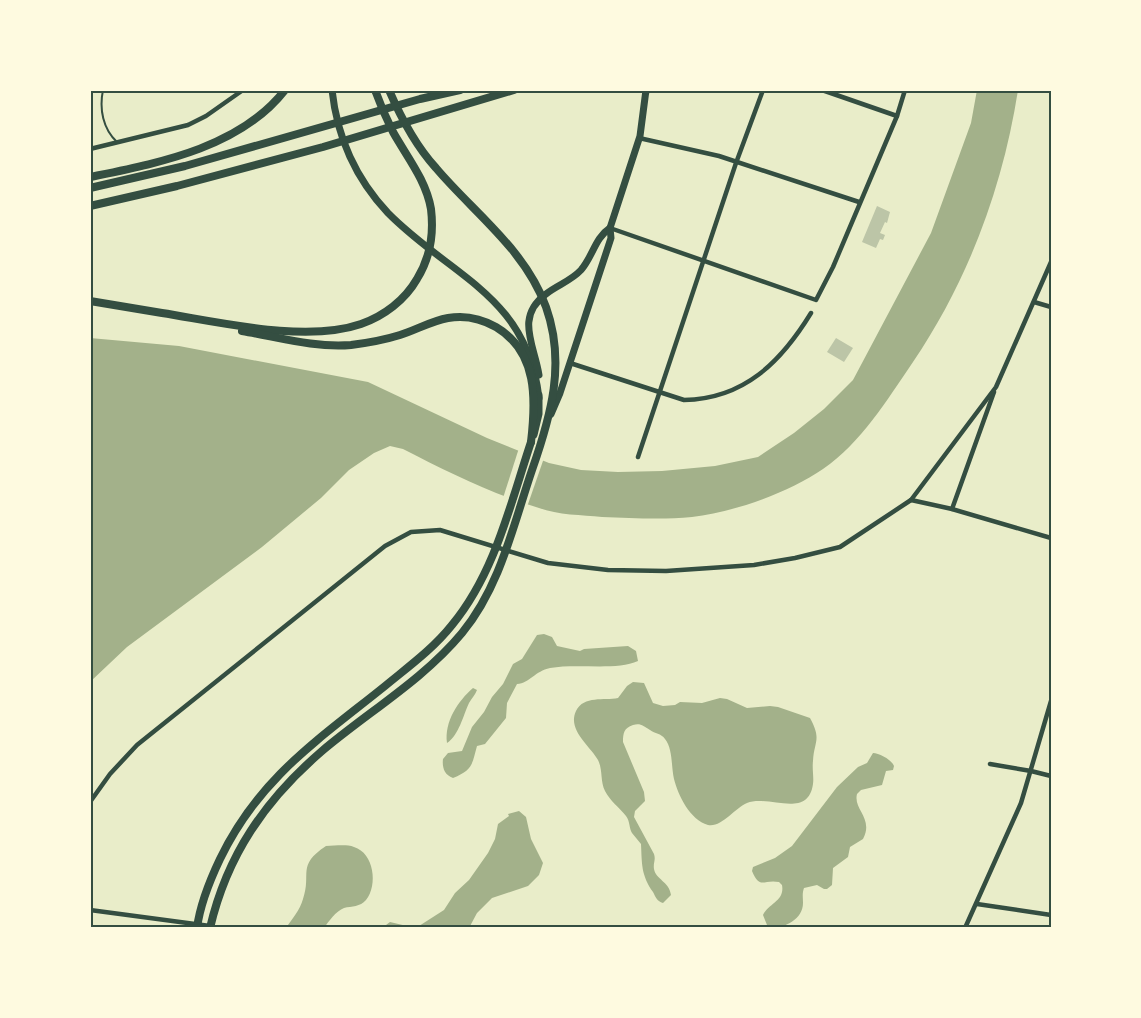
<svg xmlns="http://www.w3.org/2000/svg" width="1141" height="1018" font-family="Arial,sans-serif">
<rect width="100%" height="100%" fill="#e9edc9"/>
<g fill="#a3b18a">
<path d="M 977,90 L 1018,90 C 1003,187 968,281 913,362 C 887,400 861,443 823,469 C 788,493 734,512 692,517 C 662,520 632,518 602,517 C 582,515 558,515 539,508 C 492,494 446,471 403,449 L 390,446 L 374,453 L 349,470 L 321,498 L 262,547 L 127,647 L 90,682 L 90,338 L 179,346 L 368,382 L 487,438 L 549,463 L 581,470 L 618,472 L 662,471 L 715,466 L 758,457 L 794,433 L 824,409 L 853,380 L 931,233 L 971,123 Z"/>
<path d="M 544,634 L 552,637 L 557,646 L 580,651 L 584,649 L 628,646 L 636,651 L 638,661 C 616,671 577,663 550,668 C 535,671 530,683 517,684 L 507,703 L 506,718 L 485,744 L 477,746 C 472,764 473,770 453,778 C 444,775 442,767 443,759 L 448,753 L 462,751 L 472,727 L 484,712 L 492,697 L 503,684 L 513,664 L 522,659 L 537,635 Z"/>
<path d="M 633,682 L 644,683 L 653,703 L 663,706 L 675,705 L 680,702 L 702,703 L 720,698 L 727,699 L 747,708 L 770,706 L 778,707 L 810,718 C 822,740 814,741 813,761 C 812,769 814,777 813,784 C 808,820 768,794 747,803 C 735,808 721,828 708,825 C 690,820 678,795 674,779 C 671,766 673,749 665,739 C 661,733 655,734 650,730 C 643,726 641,723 633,725 C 624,728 623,733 623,742 L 644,792 L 645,801 L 635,811 L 634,817 L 654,854 C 656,860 653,863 654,869 C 656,880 669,881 671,895 L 663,903 C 657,901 656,898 653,892 C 641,875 642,864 641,844 C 638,840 635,837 632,833 C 629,828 630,821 626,816 C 619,807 610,801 605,791 C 600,781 603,770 598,760 C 590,746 567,730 576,711 C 584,695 604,701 618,698 L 627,686 Z"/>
<path d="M 473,688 L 477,690 C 475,695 472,698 469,703 C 463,716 459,735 447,743 C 444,722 458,701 473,688 Z"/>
<path d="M 873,753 C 879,753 892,760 894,766 L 893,770 L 886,771 L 882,785 L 861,790 L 857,794 C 853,810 874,818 863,839 L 850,847 L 848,857 L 833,868 L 832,885 L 827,889 L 824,889 L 817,885 L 804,888 C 802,894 803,897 803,903 C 803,919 785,928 771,928 L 767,925 L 763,915 C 769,903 785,901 782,885 L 779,882 C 763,879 760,890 752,871 L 753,867 L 775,858 L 792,846 L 837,787 L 858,767 L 867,763 Z"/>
<polygon points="519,811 526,817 531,839 543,863 539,875 528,886 492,898 477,913 469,928 382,928 390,922 411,927 419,926 444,910 455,893 469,880 488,853 495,839 498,824 509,816 508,814"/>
<path d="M 326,846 C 335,846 346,844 354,847 C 374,853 378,885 366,900 C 360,907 352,906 344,908 C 336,911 329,921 324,928 L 286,928 C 292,919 300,910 303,899 C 312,873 296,866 326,846 Z"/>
</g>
<polygon fill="#e9edc9" points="519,448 544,458 527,507 503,498"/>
<g fill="#bcc5a7">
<polygon points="877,206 890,212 887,223 885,222 880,233 885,235 883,240 880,239 876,248 862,242"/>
<polygon points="836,338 853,348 844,362 827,352"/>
</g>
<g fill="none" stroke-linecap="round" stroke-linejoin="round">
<path stroke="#344e41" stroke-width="2" d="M 103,90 C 99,109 103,129 117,142"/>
<g stroke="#344e41" stroke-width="4.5">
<polyline points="822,90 897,116"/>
<polyline points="639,138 719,156 859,202"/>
<polyline points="90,149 188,125 206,116 243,90"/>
<polyline points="610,228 816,300 833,267 897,116 905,90"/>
<polyline points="1034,302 1051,307"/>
<path d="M 570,363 L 684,400 C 744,399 781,362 811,313"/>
<polyline points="638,457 736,163 763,90"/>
<polyline points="911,500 952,509 1051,538"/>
<polyline points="952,509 994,392"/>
<polyline points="990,764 1031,771 1051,776"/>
<polyline points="90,802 110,774 137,745 385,546 411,532 440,530 548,563 608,570 666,571 754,565 795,558 840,547 911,500 996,387 1051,262"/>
<polyline points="977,904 1051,915"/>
<polyline points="90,910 210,926"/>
<polyline points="965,928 1021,803 1051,701"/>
</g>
<g stroke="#344e41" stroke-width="7">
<path d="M 332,90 C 337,136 356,179 388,213 C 451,277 527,295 539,398"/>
<path d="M 539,375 C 534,344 515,317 546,294 C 557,285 571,281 581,270 C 593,256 595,238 610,228"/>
<polyline points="551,414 560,393 611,238 610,228 640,136 646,90"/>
<polyline points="534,435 539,414 539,395"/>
</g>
<g stroke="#344e41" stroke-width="8">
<path d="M 197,928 C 200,905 210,880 220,859 C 259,778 318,740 385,686 C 408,667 433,649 452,625 C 495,573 510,505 531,442"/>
<path d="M 210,928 C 227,855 265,800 322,751 C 368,712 423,680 462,633 C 500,587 513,526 532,470 C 551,416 566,363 546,307 C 525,249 474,213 436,168 C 415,145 401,118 389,90"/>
</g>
<g stroke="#344e41" stroke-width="8">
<polyline points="645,90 646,91"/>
<path d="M 90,177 C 158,163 240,148 285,90"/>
<polyline points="90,188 185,166 420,99 460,90"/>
<polyline points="90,206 177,186 323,147 514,90"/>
<path d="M 90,301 C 114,305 138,309 162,313 C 219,322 306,343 361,324 C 384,316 405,300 417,279 C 430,258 434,234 431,209 C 426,180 407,157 393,132 C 386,118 380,104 375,90"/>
<path d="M 242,331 C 278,337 314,348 351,345 C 367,343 384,340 400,335 C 416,330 431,321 448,318 C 465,315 482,319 496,327 C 538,352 536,400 531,442"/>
</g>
</g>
<rect width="1141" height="1018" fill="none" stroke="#fefae0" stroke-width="183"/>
<rect x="92" y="92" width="958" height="834" fill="none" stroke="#344e41" stroke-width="2"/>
</svg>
